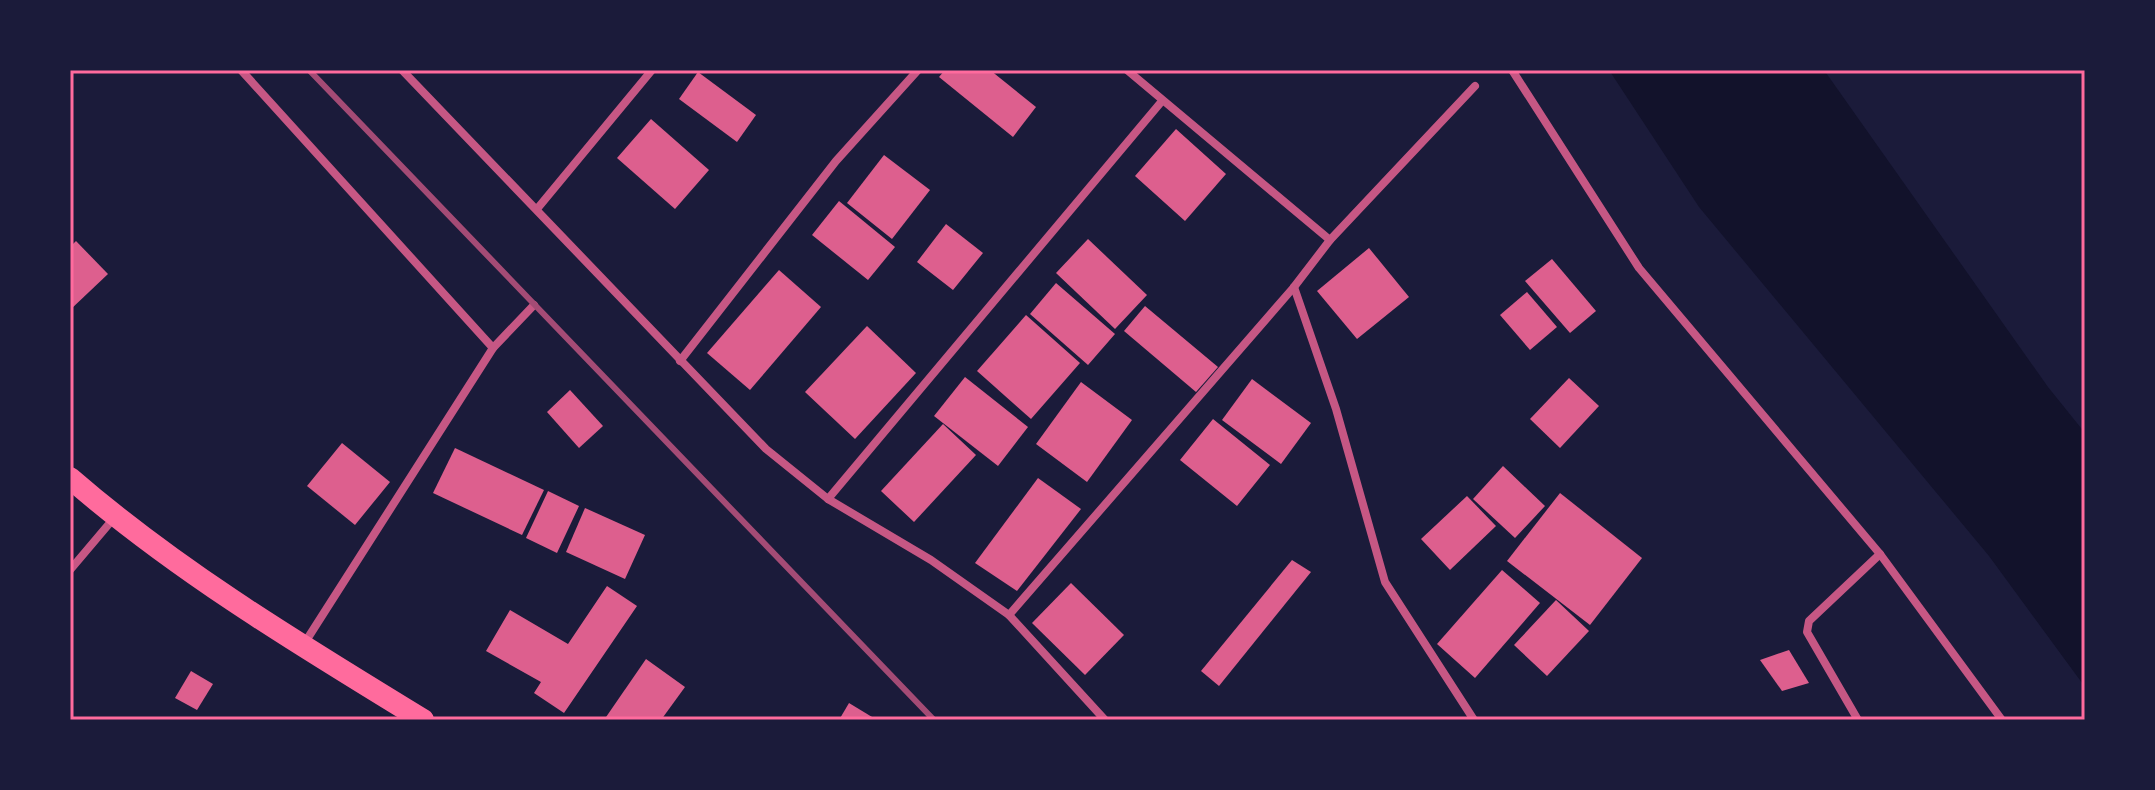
<svg xmlns="http://www.w3.org/2000/svg" width="2155" height="790" font-family="Bitter,serif">
<rect width="100%" height="100%" fill="#1b1b3a"/>
<polygon fill="#12122b" points="1609,70 1824,70 2048,387 2085,433 2085,687 1989,556 1699,207"/>
<g fill="#dd5f8e">
<polygon points="945,70 990,70 1036,107 1013,137 939,77"/>
<polygon points="698,72 756,115 737,142 679,99"/>
<polygon points="651,119 709,170 675,209 617,158"/>
<polygon points="1176,129 1226,174 1185,221 1135,176"/>
<polygon points="884,155 930,190 892,239 847,203"/>
<polygon points="839,201 895,247 868,280 812,235"/>
<polygon points="946,224 983,253 953,290 917,262"/>
<polygon points="1088,239 1147,295 1115,329 1056,273"/>
<polygon points="76,241 108,274 70,310 70,247"/>
<polygon points="1369,248 1409,297 1357,339 1317,291"/>
<polygon points="1552,259 1596,311 1570,333 1525,281"/>
<polygon points="779,270 821,307 750,390 707,353"/>
<polygon points="1056,283 1115,334 1088,365 1030,314"/>
<polygon points="1527,292 1557,327 1530,350 1500,315"/>
<polygon points="1145,306 1218,367 1196,392 1124,331"/>
<polygon points="1026,315 1080,363 1031,419 977,371"/>
<polygon points="867,326 916,373 855,439 805,392"/>
<polygon points="965,377 1028,427 998,466 934,416"/>
<polygon points="1569,378 1599,406 1560,448 1530,419"/>
<polygon points="1252,379 1311,423 1281,464 1222,420"/>
<polygon points="1081,382 1132,420 1087,482 1036,444"/>
<polygon points="570,390 603,426 579,448 547,412"/>
<polygon points="1213,419 1270,465 1237,506 1180,460"/>
<polygon points="943,424 976,455 914,522 881,491"/>
<polygon points="342,443 390,482 355,525 307,486"/>
<polygon points="455,448 544,490 522,535 433,493"/>
<polygon points="1503,466 1545,506 1515,538 1473,499"/>
<polygon points="1038,478 1081,509 1017,591 975,563"/>
<polygon points="548,491 579,506 557,553 526,538"/>
<polygon points="1560,493 1642,558 1590,625 1507,561"/>
<polygon points="1467,496 1496,526 1450,570 1421,539"/>
<polygon points="585,508 645,535 625,579 566,552"/>
<polygon points="1292,560 1311,572 1219,686 1201,671"/>
<polygon points="1502,570 1540,603 1475,678 1437,644"/>
<polygon points="1071,583 1124,635 1085,675 1032,623"/>
<polygon points="607,586 637,606 564,713 534,693 541,682 486,651 510,610 568,644"/>
<polygon points="1556,600 1589,631 1547,676 1514,645"/>
<polygon points="1789,650 1809,683 1782,691 1760,660"/>
<polygon points="646,659 685,687 661,720 604,720"/>
<polygon points="191,671 213,684 197,710 175,698"/>
<polygon points="849,703 877,720 839,720"/>
</g>
<g fill="none" stroke-linecap="round" stroke-linejoin="round">
<g stroke="#c65784" stroke-width="8">
<polyline points="241,70 493,348"/>
<polyline points="402,70 766,449 828,499 931,560 1009,615 1105,720"/>
<polyline points="1127,70 1330,240"/>
<polyline points="1512,70 1639,268 1880,554 2002,720"/>
<polyline points="537,209 652,70"/>
<polyline points="1294,287 1336,409 1385,582 1474,720"/>
<polyline points="680,361 836,161 918,70"/>
<polyline points="828,499 1162,101"/>
<polyline points="70,570 114,518"/>
<polyline points="1009,615 1294,287 1330,240 1475,86"/>
<polyline points="304,644 493,348 534,305"/>
<polyline points="1858,720 1807,632 1809,621 1880,554"/>
</g>
<path stroke="#ff6b9d" stroke-width="22" d="M 70,478 C 177,571 302,646 423,720"/>
<polyline stroke="#a44b75" stroke-width="6" points="309,70 934,720"/>
</g>
<rect width="2155" height="790" fill="none" stroke="#1b1b3a" stroke-width="144"/>
<rect x="72" y="72" width="2011" height="646" fill="none" stroke="#ff6b9d" stroke-width="3"/>
</svg>
